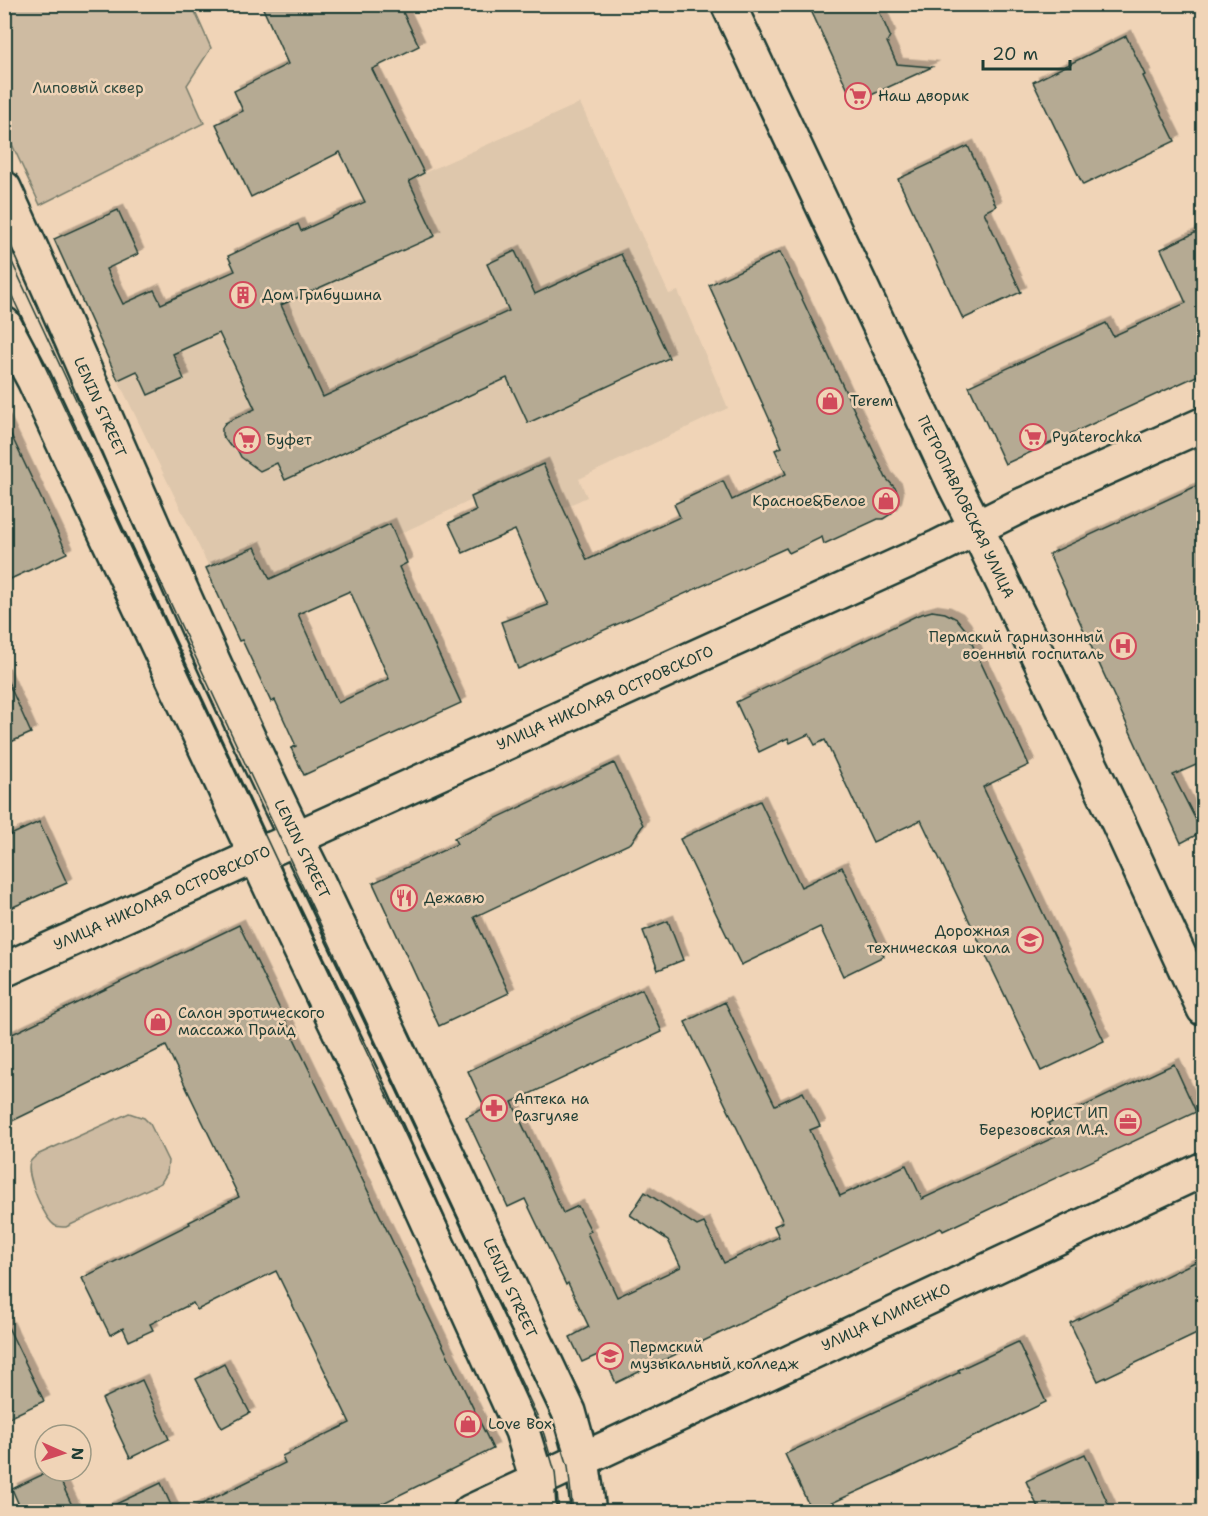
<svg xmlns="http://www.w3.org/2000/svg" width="1208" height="1516" font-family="'Shantell Sans',sans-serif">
<defs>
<filter id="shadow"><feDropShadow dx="5.5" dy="-5.5" stdDeviation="0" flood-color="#0004"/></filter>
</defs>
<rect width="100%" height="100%" fill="#f0d4b7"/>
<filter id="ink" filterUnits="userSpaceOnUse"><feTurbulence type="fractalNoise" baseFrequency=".0167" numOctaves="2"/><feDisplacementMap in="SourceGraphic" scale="12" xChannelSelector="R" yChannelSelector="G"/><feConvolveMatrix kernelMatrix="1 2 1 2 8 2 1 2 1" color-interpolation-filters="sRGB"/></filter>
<g filter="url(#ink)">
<polygon fill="#dec7ac" points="580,103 669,294 678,291 728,408 579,479 587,497 563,508 543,464 471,497 472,500 395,536 389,524 270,579 254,547 209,567 118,380 137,371 148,395 184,379 173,354 325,285 328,219 424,173"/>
<g fill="#cebba2" stroke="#767c6b" stroke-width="1.5">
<polygon points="5,4 192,5 211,48 187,85 204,123 40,205 5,129"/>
<path d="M 129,1113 L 144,1118 L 150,1124 L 168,1161 L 167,1173 L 161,1183 L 66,1227 C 63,1227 59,1227 56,1226 C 45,1222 25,1174 30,1162 C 32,1159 35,1157 37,1155 Z"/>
</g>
<g fill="#b5aa93" stroke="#1f3d34" stroke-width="1.5" fill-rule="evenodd" filter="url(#shadow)">
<polygon points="261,4 399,4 419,46 372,69 424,173 409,181 435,236 281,305 323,397 509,311 487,264 515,251 535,294 621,254 669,358 528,423 507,378 285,480 277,463 260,471 241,457 236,447 230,446 222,435 222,428 225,423 255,409 219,333 173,354 184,379 148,395 137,371 118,380 54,239 118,210 138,254 106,269 123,304 154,290 161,304 235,271 228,256 298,224 301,231 365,202 340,152 251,197 216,124 243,111 234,91 288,64"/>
<polygon points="808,4 876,4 890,36 887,42 897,64 932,67 854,103"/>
<polygon points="1126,36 1145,75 1143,76 1175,141 1083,185 1033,82"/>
<polygon points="968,146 996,206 984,212 1021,292 963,319 898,179"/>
<polygon points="1203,229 1203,373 1005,464 969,386 1106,323 1113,336 1186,303 1161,249"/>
<polygon points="780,252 886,478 896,489 898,498 896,507 891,514 883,519 878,519 824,544 822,537 789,553 786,548 518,669 501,622 548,605 515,530 463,553 449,523 476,511 471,497 543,464 587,560 680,517 674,504 723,481 732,500 786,474 775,450 782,447 709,285"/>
<polygon points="4,420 67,553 4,582"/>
<polygon points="1203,483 1203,762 1173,775 1202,832 1181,843 1049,554"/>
<path d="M 390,524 L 407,563 L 399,567 L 461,703 L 304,775 L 291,748 L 296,746 L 275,700 L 271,702 L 242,640 L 239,641 L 206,568 L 255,547 L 270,579 ZM 350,591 L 389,679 L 338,703 L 298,614 Z"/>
<polygon points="932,611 945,613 957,619 965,629 1029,765 983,787 1104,1041 1041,1071 921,820 873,842 825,740 815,745 809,734 790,743 788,738 759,752 736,702 918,615"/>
<polygon points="4,673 31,733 4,745"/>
<polygon points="614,763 643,825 631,843 474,917 509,993 439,1026 373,883 457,844 454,838"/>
<polygon points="760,801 801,887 842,867 884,956 843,976 820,927 741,965 680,839"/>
<polygon points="39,822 67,883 4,911 4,838"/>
<polygon points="668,921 683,960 658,970 643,931"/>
<polygon points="239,925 493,1449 365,1512 186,1512 285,1463 282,1456 350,1423 276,1271 197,1310 193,1303 150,1324 153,1330 129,1341 123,1328 110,1335 82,1278 190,1224 189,1222 239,1197 166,1046 4,1125 4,1038"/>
<polygon points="642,989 662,1032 512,1102 563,1213 578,1206 591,1231 587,1233 617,1297 681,1267 668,1240 630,1215 645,1192 697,1226 704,1223 724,1263 779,1237 774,1226 783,1222 685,1022 725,1002 775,1105 803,1092 820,1126 810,1130 840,1196 906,1165 922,1199 1055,1137 1048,1123 1174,1064 1196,1112 943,1231 941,1228 887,1253 616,1383 602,1353 582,1362 570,1337 589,1327 568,1283 566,1285 525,1199 508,1207 466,1117 485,1108 468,1071"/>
<polygon points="1203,1258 1203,1331 1098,1381 1070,1323"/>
<polygon points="4,1319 44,1401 4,1420"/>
<polygon points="1018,1342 1046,1402 894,1475 812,1512 785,1454 960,1372 958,1370"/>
<polygon points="224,1364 250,1413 222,1428 196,1379"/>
<polygon points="142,1380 169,1439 130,1458 102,1399"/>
<polygon points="1085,1454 1112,1512 1040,1512 1026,1481"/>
<polygon points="50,1471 56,1471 75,1512 22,1512 12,1489"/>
<polygon points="161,1483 174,1512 99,1512"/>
</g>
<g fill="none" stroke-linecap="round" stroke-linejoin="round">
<defs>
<g id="street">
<polyline points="728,4 954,484 976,527 1118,822 1204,1009"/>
<polyline points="272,849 938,547 1018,507 1204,424"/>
<polyline points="470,1512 1204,1169"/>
</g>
<g id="secondary">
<polyline points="4,324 34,380 277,901 363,1080 522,1431 537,1480 539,1512"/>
<polyline points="4,970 271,849"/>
</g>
<path id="primary" d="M 4,188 C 109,419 204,655 318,882 L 569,1412 L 582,1459 L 589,1512"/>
</defs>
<use href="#street" stroke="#1f3d34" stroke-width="38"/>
<use href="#secondary" stroke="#1f3d34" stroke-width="38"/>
<use href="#primary" stroke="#1f3d34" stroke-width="38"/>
<use href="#street" stroke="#f0d4b7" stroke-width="33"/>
<use href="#secondary" stroke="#f0d4b7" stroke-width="33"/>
<use href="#primary" stroke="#f0d4b7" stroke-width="33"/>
<g stroke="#1f3d34" stroke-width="1.5">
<polyline points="4,245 263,802 553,1419 568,1466 573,1512"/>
<polyline points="4,279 541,1424 555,1472 559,1512"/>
</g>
</g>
</g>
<defs>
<symbol id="supermarket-ring" viewBox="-11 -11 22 22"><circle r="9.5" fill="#f0d4b7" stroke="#d1495b" stroke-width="1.5"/><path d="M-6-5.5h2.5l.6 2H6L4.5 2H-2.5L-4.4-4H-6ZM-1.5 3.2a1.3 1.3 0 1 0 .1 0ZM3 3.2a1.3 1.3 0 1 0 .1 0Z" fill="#d1495b"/></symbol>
<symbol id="building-ring" viewBox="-11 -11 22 22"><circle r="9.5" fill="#f0d4b7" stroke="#d1495b" stroke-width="1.5"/><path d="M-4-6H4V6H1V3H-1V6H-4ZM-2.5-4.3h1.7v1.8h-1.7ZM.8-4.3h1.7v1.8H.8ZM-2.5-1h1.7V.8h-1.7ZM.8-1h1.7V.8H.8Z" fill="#d1495b"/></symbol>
<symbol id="shop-ring" viewBox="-11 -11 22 22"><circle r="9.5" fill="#f0d4b7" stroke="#d1495b" stroke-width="1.5"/><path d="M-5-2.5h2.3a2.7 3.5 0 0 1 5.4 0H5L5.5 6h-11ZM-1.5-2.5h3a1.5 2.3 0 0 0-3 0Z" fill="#d1495b"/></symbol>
<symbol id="hospital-ring" viewBox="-11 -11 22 22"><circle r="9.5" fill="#f0d4b7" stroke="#d1495b" stroke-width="1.5"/><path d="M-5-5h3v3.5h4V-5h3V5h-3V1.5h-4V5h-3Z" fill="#d1495b"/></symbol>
<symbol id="restaurant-ring" viewBox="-11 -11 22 22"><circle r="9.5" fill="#f0d4b7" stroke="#d1495b" stroke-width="1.5"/><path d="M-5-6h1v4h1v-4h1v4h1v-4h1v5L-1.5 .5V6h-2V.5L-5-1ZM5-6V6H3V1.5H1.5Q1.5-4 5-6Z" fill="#d1495b"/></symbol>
<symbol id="university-ring" viewBox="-11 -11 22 22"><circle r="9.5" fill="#f0d4b7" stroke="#d1495b" stroke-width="1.5"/><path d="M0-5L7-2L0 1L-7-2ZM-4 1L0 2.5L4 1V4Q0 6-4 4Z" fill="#d1495b"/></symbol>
<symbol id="pharmacy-ring" viewBox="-11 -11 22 22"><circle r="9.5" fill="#f0d4b7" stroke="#d1495b" stroke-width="1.5"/><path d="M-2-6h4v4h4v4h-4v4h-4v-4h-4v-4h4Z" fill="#d1495b"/></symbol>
<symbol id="office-ring" viewBox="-11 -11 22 22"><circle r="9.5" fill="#f0d4b7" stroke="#d1495b" stroke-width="1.5"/><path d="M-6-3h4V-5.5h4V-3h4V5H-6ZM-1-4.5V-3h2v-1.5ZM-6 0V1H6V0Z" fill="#d1495b"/></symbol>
</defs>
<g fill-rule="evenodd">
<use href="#supermarket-ring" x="843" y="81" width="30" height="30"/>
<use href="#building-ring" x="228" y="280" width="30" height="30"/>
<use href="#shop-ring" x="815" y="386" width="30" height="30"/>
<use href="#supermarket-ring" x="1018" y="422" width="30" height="30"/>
<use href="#supermarket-ring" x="232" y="425" width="30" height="30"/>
<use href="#shop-ring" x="871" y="486" width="30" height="30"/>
<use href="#hospital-ring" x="1108" y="631" width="30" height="30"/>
<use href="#restaurant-ring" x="389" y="883" width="30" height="30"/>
<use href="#university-ring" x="1015" y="925" width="30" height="30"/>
<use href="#shop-ring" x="143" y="1007" width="30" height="30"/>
<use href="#pharmacy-ring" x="479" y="1093" width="30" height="30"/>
<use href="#office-ring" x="1113" y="1107" width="30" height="30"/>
<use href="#university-ring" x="595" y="1341" width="30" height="30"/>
<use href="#shop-ring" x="453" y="1409" width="30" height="30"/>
</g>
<g text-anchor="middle" stroke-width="5" stroke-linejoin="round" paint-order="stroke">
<g font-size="15" fill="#304a3f" stroke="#f0d4b7">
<text x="88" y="93">Липовый сквер</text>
</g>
<g font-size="15" fill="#1f3d34" stroke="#f0d4b7" text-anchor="start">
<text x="878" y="101">Наш дворик</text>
<text x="262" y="300">Дом Грибушина</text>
<text x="850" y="406">Terem</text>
<text x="1052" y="442">Pyaterochka</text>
<text x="266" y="445">Буфет</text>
<text x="866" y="506" text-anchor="end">Красное&amp;Белое</text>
<text x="1104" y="642" text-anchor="end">Пермский гарнизонный<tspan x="1104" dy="17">военный госпиталь</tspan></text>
<text x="424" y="903">Дежавю</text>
<text x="1010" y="936" text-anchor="end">Дорожная<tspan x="1010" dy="17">техническая школа</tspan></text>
<text x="178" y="1018">Салон эротического<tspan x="178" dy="17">массажа Прайд</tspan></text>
<text x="514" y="1104">Аптека на<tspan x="514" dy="17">Разгуляе</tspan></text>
<text x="1108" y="1118" text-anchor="end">ЮРИСТ ИП<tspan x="1108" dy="17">Березовская М.А.</tspan></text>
<text x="630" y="1352">Пермский<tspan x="630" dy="17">музыкальный колледж</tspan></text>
<text x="488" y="1429">Love Box</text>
</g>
<g font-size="15" fill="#1f3d34" stroke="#f0d4b7">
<text transform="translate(100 407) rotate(66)" y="5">LENIN STREET</text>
<text transform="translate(966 507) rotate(64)" y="5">ПЕТРОПАВЛОВСКАЯ УЛИЦА</text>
<text transform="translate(605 698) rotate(-24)" y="5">УЛИЦА НИКОЛАЯ ОСТРОВСКОГО</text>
<text transform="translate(302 849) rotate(64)" y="5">LENIN STREET</text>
<text transform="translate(162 898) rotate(-24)" y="5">УЛИЦА НИКОЛАЯ ОСТРОВСКОГО</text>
<text transform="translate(510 1288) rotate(65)" y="5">LENIN STREET</text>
<text transform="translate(886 1317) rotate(-25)" y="5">УЛИЦА КЛИМЕНКО</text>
</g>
</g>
<rect width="1208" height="1516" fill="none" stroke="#f0d4b7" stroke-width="24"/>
<rect x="12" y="12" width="1184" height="1492" fill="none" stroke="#1f3d34" stroke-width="2" filter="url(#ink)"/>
<g transform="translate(63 1453) rotate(93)"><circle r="28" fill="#f0d4b7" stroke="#9c9883" stroke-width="1.5"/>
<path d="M0-4.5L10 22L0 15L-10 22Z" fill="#d1495b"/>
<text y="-9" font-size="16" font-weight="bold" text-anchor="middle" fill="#1f3d34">N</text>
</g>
<path d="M983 60v9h87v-9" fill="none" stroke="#1f3d34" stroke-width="3"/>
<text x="992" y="60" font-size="18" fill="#1f3d34" stroke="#f0d4b7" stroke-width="4.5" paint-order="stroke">20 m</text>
</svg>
